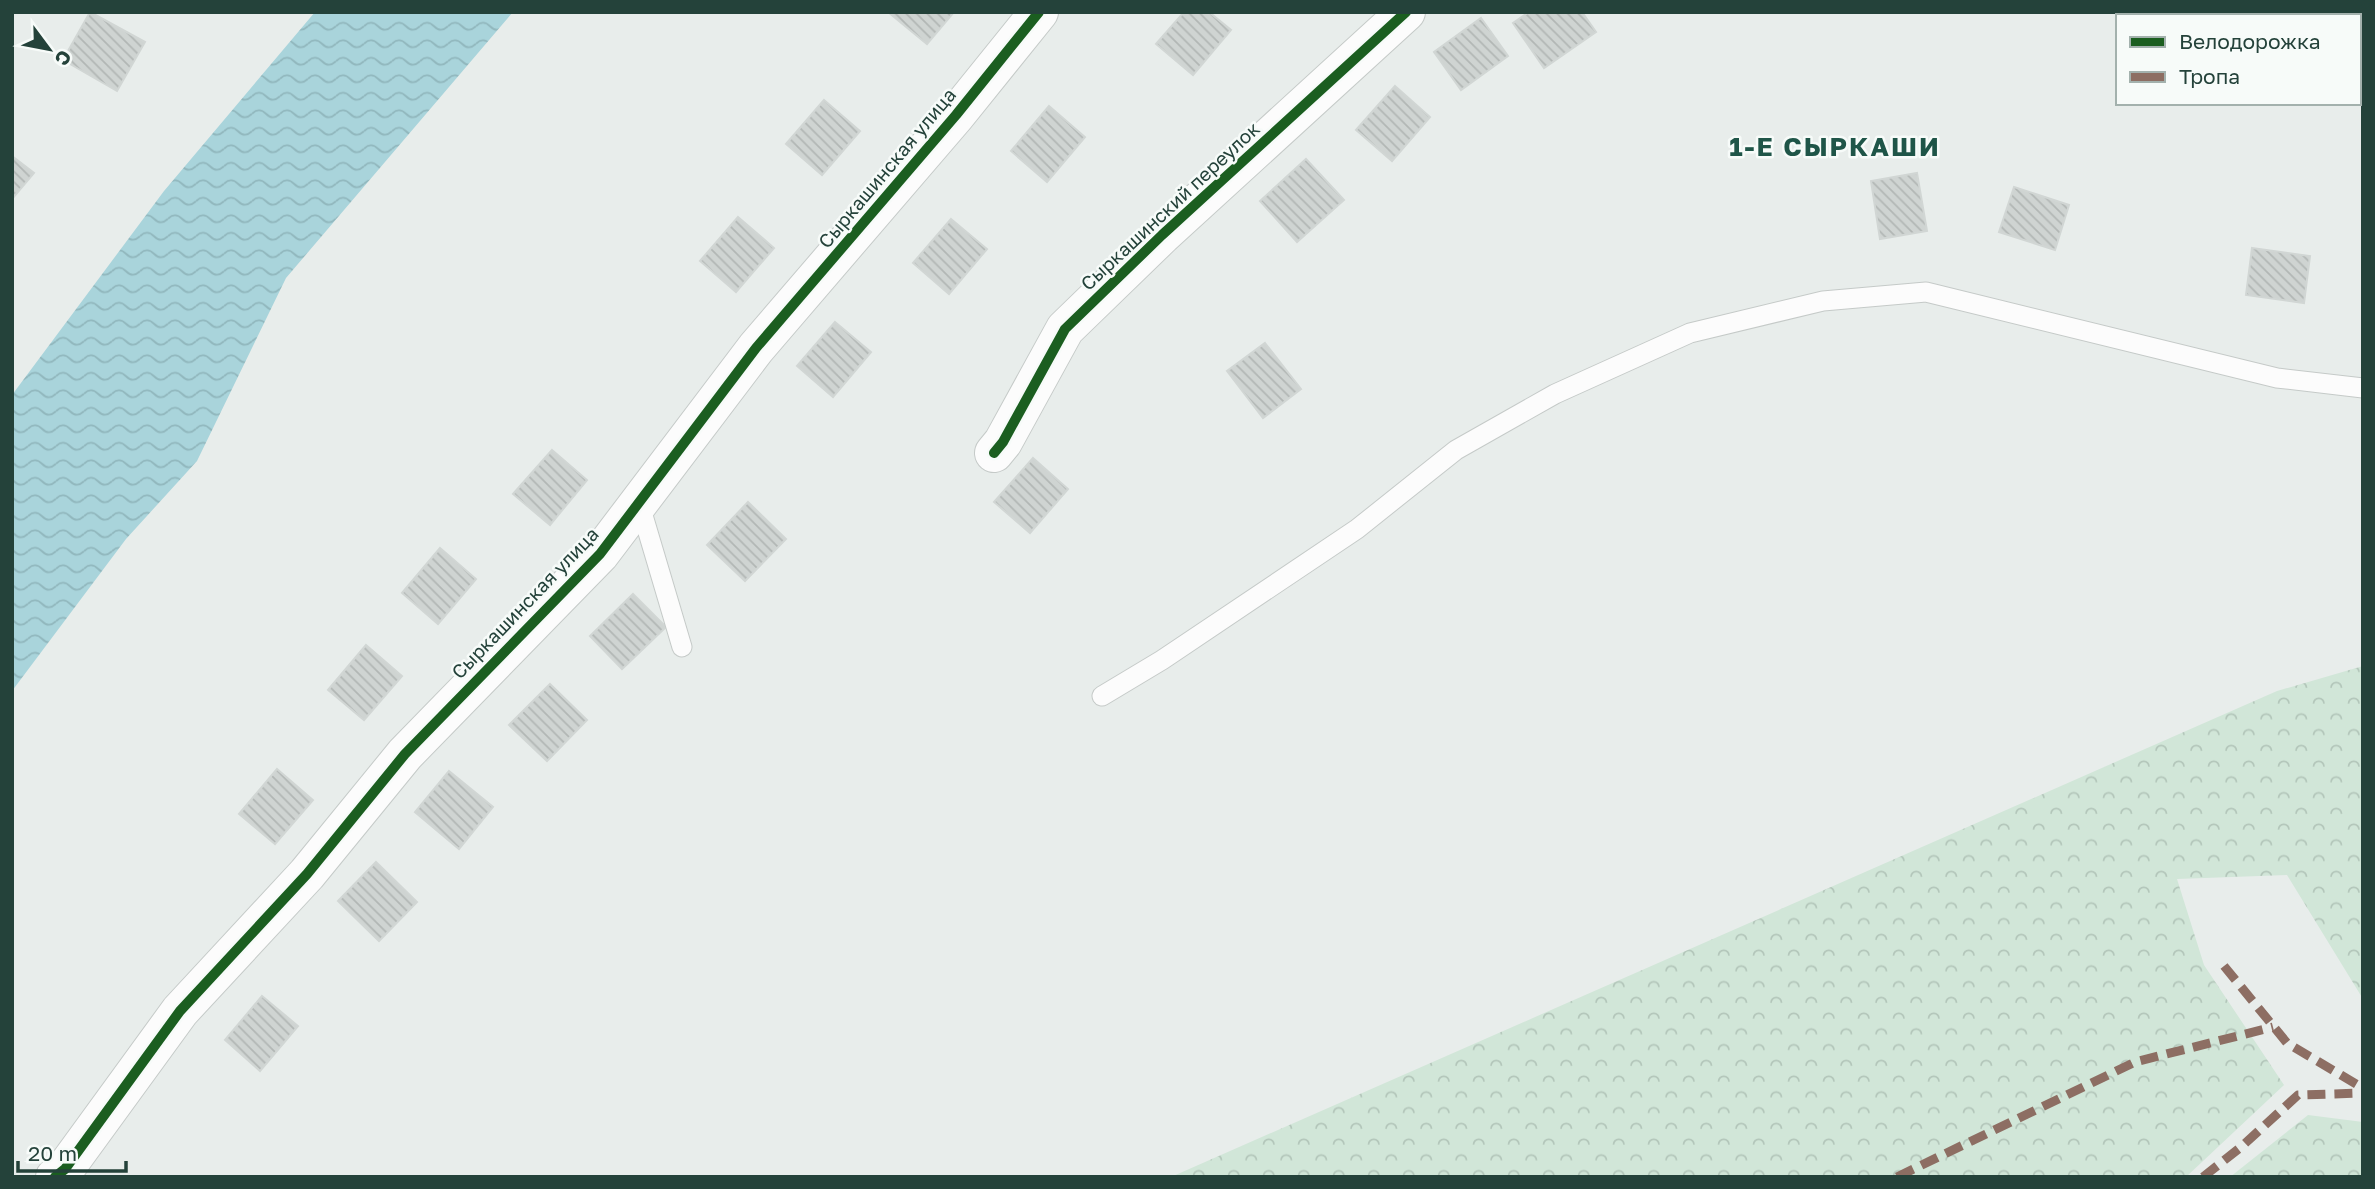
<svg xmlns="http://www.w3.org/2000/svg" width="2375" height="1189" font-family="'Golos Text',sans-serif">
<defs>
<pattern id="forest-crowns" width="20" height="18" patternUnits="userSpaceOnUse" patternTransform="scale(1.75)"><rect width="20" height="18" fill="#d1e6d8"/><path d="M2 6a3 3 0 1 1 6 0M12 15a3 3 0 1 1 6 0" fill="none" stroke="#b3c6ba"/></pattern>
<pattern id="water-waves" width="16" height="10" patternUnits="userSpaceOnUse" patternTransform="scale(1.75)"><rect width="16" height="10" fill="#a9d4db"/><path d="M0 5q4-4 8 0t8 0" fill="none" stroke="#91b7bd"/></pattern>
<pattern id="building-back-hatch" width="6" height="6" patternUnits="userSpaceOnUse" patternTransform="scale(1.75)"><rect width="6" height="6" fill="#cfd4d2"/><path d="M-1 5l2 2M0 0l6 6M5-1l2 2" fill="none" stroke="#b2b7b5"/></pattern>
</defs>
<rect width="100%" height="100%" fill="#e8edeb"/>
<g fill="url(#forest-crowns)">
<polygon points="2363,666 2363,999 2287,875 2177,879 2204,965 2284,1085 2186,1177 1171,1177 2277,691"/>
<polygon points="2308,1115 2363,1122 2363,1177 2230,1177"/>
</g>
<polygon fill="url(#water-waves)" points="315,12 513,12 286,278 197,461 126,539 12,691 12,395 164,191"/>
<g fill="url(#building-back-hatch)" stroke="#d1d6d4" stroke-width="2">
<polygon points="90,12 145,42 117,91 63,60"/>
<polygon points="888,12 954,12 927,44"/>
<polygon points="1184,12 1209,12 1231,30 1193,75 1156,44"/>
<polygon points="1529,12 1582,12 1596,32 1544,68 1513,23"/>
<polygon points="1481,18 1508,56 1461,90 1434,52"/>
<polygon points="1395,86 1430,117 1392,161 1356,130"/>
<polygon points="824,100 860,131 822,175 786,144"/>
<polygon points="1049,106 1085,137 1047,182 1011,151"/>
<polygon points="12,156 34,173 12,199"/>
<polygon points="1306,159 1344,200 1297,242 1260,201"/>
<polygon points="1917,173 1927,231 1880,239 1871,181"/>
<polygon points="2014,187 2069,205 2055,250 1999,232"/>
<polygon points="738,217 774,248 736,292 700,261"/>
<polygon points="951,219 987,249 949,294 913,263"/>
<polygon points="2252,248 2310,256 2304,303 2246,295"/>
<polygon points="835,322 871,352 833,397 797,366"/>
<polygon points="1265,343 1301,389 1263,418 1227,371"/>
<polygon points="552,450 587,480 550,525 513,494"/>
<polygon points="1033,458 1068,489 1030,533 994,502"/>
<polygon points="748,502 786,539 745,581 707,545"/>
<polygon points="440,548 476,579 438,624 402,593"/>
<polygon points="633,594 666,627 622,669 590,636"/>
<polygon points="366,645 402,676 364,720 328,690"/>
<polygon points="550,684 587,720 547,761 509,725"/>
<polygon points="277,769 313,800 275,844 239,814"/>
<polygon points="449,771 493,807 459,849 415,812"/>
<polygon points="376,862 417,902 379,941 338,901"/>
<polygon points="262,996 298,1026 260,1071 225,1040"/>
</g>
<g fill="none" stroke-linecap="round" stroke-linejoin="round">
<defs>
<g id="service">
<polyline points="639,502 682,647"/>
<polyline points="1102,696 1162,660 1357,529 1456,450 1555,394 1690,333 1823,301 1926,292 2277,378 2363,388"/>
</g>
<g id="minor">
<polyline points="2360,12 2363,13"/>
<polyline points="994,453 1003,442 1065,329 1162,235 1406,12"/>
<polyline points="55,1177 65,1169 180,1011 307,874 405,754 600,554 756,348 956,115 1039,12"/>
</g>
</defs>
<use href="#service" stroke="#c5cac8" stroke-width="21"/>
<use href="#minor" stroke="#c5cac8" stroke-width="40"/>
<use href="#service" stroke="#fcfcfc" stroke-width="19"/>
<use href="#minor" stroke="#fcfcfc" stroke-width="38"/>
<g stroke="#8d6e63" stroke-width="9" stroke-dasharray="18 9" stroke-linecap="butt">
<polyline points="2224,966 2287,1043 2363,1088"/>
<polyline points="1897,1177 2135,1062 2273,1027"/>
<polyline points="2203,1177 2241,1147 2298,1095 2363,1093"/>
</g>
<defs>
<g id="cycleway">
<polyline points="994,453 1003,442 1065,329 1162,235 1406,12"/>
<polyline points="55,1177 65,1169 180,1011 307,874 405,754 600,554 756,348 956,115 1039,12"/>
</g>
</defs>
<use href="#cycleway" stroke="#f7fbf9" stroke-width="15"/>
<use href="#cycleway" stroke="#1b5e20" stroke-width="10"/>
</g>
<g text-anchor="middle" stroke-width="5" stroke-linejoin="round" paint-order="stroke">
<g font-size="19" fill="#24423a" stroke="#f7fbf9">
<text transform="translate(887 168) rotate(-50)" y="7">Сыркашинская улица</text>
<text transform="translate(1170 206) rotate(-43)" y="7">Сыркашинский переулок</text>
<text transform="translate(525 603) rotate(-46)" y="7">Сыркашинская улица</text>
</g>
<g font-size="26" font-weight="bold" letter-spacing="2" fill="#1f5548" stroke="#f7fbf9">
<text x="1835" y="156">1-Е СЫРКАШИ</text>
</g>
</g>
<rect width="2375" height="1189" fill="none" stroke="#24423a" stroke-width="28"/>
<rect x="2116" y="14" width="245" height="91" fill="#f7fbf9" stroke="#a3b1ad" stroke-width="2"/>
<rect x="2130" y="37" width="35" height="10" fill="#1b5e20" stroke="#a3b1ad" stroke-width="2"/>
<text x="2179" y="49" font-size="21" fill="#24423a">Велодорожка</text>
<rect x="2130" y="72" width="35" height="10" fill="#8d6e63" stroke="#a3b1ad" stroke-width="2"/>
<text x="2179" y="84" font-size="21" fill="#24423a">Тропа</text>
<g transform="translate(49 49) rotate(122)" stroke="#f7fbf9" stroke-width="5" paint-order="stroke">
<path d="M0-5L12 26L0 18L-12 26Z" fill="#24423a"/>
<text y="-10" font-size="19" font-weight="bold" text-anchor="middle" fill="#24423a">С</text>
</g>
<path d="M18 1161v10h108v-10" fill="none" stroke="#24423a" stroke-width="3.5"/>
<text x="28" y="1161" font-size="21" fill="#24423a" stroke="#f7fbf9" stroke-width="5" paint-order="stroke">20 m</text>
</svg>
